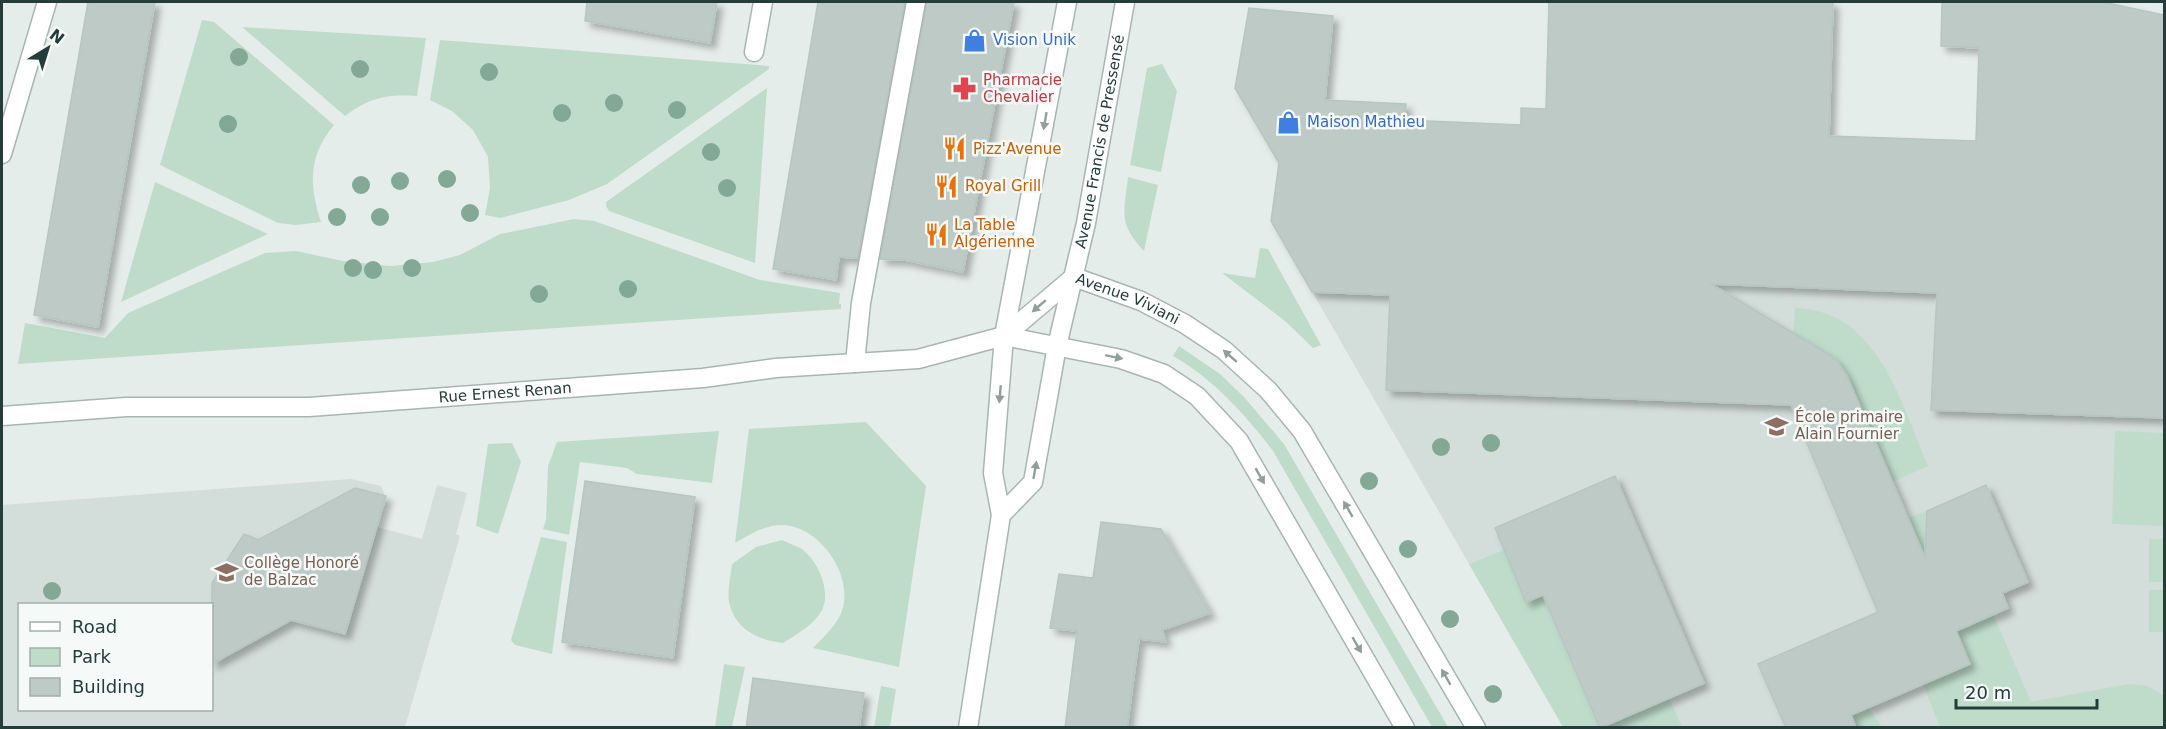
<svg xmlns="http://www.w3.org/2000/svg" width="2166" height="729" font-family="'DejaVu Sans',sans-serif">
<defs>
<filter id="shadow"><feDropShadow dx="5.5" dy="5.5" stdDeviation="3" flood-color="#0004"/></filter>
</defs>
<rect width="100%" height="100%" fill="#e5edea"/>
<g fill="#d3ddd9" fill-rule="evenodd">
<polygon points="1299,269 2164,301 2164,727 1563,727"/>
<path d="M 351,479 L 381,486 L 385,496 L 377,527 L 422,539 L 437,485 L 467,493 L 456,534 L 460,536 L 405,727 L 2,728 L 2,505 ZM 20,604 L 212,604 L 212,710 L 20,710 Z"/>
</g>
<g fill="#bfdccb">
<path d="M 202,20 L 214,22 L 334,125 C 308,156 309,185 321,222 L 296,225 L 278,223 L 160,165 Z"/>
<path d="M 242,27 L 426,38 L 417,96 C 386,94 369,98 345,116 Z"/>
<polygon points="440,40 769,66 769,69 607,184 569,200 500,218 485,215 490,188 488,157 473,130 452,111 430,100"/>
<polygon points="1162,64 1177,91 1161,172 1130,165 1147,68"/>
<polygon points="767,88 755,263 609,211 606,206 606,202"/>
<path d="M 1128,177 L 1158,185 L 1144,251 C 1118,223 1124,214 1128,177 Z"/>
<polygon points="155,182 268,234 121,302"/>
<polygon points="574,219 594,221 760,280 840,293 839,304 841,304 841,309 18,364 25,323 105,338 128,313 265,253 296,251 343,261 390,266 433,262 460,255 500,234"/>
<polygon points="1260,248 1268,249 1321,345 1313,348 1285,321 1222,273 1255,278"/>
<path d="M 1795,308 C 1878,310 1901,403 1928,466 L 1892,482 L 1849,380 C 1831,350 1825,352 1793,341 Z"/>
<path d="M 1179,346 L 1220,374 L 1244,397 L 1284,444 L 1448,727 L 1432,727 L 1273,451 C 1245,414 1213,379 1173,356 Z"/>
<path d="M 866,422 L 926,486 L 899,667 L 813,648 C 824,636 839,624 843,607 C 852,573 818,525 782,525 C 765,525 749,535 735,543 L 749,429 Z"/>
<polygon points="719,431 712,483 637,474 627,468 580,462 569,535 543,529 546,520 548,466 557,442"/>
<polygon points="2115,431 2164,433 2164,526 2112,524"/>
<polygon points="512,443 521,462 498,534 476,526 488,444"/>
<polygon points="1945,503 2031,702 2129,684 2147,686 2164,696 2164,727 1940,727 1923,684 1970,664 1909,518"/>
<polygon points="541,537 567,542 552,654 515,645 511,640"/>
<rect x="2149" y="539" width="15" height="43"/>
<path d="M 782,540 C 788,543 794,545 800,548 C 817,558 832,591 822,610 C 814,625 797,634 783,643 C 759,640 735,630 729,602 C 727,591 731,575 732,564 L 756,547 Z"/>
<polygon points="1504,550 1526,602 1543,595 1600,727 1563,727 1469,564"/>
<rect x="2149" y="590" width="15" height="42"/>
<polygon points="1817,638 1882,727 1856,727"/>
<polygon points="724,664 745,667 732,727 715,727"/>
<polygon points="881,686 896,689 890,727 874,727"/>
<polygon points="1669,698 1682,727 1601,728"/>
</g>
<g fill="#bdcac6" stroke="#b7c6c2" stroke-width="1.5" filter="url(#shadow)">
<polygon points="88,2 155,2 98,327 34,315"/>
<polygon points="587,2 717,2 710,43 585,21"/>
<polygon points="818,2 905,2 858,258 839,257 836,280 773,269"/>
<polygon points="927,2 1014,2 963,272 905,260 880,259"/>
<polygon points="1549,2 1833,2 1829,136 1976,141 1979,48 1941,46 1942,2 2103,2 2164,15 2164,418 1931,410 1937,293 1711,284 1830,355 1837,361 1847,376 1925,558 1927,511 1986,485 2028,582 2002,593 2008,608 1956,631 1970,664 1851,715 1856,728 1786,728 1758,664 1878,612 1791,405 1386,390 1390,295 1312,292 1271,221 1279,163 1235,88 1249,8 1333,16 1325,100 1406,104 1404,120 1521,125 1521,108 1546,109"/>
<polygon points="1615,476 1704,683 1600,728 1543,595 1526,602 1495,528"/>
<polygon points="585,481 695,497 673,658 562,642"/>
<polygon points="355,488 386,496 345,634 291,620 212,664 212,583 244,534 258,540"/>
<polygon points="1101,522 1161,529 1210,613 1162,630 1166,642 1139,639 1127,728 1065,728 1077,631 1050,628 1059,574 1093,578"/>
<polygon points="753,678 864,693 859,728 746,728"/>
</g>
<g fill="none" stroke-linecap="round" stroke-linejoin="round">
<defs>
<g id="minor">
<polyline points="754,52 763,2"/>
<polyline points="2,154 47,2"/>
<path id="s1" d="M 1074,277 L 1141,301 L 1185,324 L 1224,350 L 1268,390 L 1302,431 L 1476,728"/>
<polyline points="1004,336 1121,359 1164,374 1197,396 1239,441 1405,728"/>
<polyline points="855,363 861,303 916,2"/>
<path id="s2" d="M 2,416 L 126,407 L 309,407 L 703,378 L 776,368 L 918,359 L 1004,336 L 1074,277"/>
<path id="s3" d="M 1001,515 L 1033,482 L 1057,346 L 1086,223 L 1125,2"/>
<polyline points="968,728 1001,515 993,473 1004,336 1067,2"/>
</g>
</defs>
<use href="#minor" stroke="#a8b5b2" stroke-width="21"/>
<use href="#minor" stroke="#fff" stroke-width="18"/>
</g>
<g fill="#83a996">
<circle cx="239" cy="57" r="9"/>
<circle cx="360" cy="69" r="9"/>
<circle cx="489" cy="72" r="9"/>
<circle cx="614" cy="103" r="9"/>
<circle cx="677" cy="110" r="9"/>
<circle cx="562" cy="113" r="9"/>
<circle cx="228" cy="124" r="9"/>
<circle cx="711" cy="152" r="9"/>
<circle cx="447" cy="179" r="9"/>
<circle cx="400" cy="181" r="9"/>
<circle cx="361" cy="185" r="9"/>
<circle cx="727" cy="188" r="9"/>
<circle cx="470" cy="213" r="9"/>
<circle cx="337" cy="217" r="9"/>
<circle cx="380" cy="217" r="9"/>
<circle cx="353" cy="268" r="9"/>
<circle cx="412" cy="268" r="9"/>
<circle cx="373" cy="270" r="9"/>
<circle cx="628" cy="289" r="9"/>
<circle cx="539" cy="294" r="9"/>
<circle cx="1491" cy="443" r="9"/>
<circle cx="1441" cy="447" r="9"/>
<circle cx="1369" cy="481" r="9"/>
<circle cx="1408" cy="549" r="9"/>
<circle cx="52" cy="591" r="9"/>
<circle cx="1450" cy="619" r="9"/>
<circle cx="1493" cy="694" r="9"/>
</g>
<defs><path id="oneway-solid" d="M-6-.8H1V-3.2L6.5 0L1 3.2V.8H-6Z" transform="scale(1.5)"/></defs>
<g fill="#929e9c">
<use href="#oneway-solid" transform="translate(1045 121) rotate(100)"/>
<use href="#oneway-solid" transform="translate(1039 306) rotate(139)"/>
<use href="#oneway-solid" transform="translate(1230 356) rotate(-139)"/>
<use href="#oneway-solid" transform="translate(1114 357) rotate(12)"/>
<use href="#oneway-solid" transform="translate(1000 394) rotate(95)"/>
<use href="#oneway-solid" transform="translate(1035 470) rotate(-80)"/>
<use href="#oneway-solid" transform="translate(1260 476) rotate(60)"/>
<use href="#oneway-solid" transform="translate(1348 509) rotate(-120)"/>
<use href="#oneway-solid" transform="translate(1357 645) rotate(60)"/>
<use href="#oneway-solid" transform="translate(1446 677) rotate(-120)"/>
</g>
<defs>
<symbol id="shop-bare" viewBox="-9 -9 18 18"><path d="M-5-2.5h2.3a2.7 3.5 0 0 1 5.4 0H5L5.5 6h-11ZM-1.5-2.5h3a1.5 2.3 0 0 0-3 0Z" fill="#3f7fe0" stroke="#f5f9f8" stroke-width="2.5" paint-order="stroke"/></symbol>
<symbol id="pharmacy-bare" viewBox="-9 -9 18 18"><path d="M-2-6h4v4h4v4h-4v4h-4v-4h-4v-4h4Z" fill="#e0444e" stroke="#f5f9f8" stroke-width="2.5" paint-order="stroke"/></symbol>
<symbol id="restaurant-bare" viewBox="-9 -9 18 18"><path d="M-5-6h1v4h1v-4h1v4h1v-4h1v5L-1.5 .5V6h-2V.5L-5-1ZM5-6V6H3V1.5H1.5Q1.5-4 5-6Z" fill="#e8710a" stroke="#f5f9f8" stroke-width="2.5" paint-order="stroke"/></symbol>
<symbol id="school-bare" viewBox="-9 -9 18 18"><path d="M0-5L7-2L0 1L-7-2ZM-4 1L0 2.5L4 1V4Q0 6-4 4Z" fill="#8d6e63" stroke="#f5f9f8" stroke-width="2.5" paint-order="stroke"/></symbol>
</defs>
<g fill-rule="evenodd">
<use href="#shop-bare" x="958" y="24" width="33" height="33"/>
<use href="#pharmacy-bare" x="948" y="72" width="33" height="33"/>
<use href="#shop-bare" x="1272" y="106" width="33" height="33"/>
<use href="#restaurant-bare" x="938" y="132" width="33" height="33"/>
<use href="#restaurant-bare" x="930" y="170" width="33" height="33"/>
<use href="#restaurant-bare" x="920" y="218" width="33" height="33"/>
<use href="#school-bare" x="1760" y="410" width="33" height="33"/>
<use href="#school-bare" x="210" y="556" width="33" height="33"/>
</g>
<g text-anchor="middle" stroke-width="5" stroke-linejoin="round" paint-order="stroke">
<g font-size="15" fill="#366cbe" stroke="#f5f9f8" text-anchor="start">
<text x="993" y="45">Vision Unik</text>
<text x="1307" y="127">Maison Mathieu</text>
</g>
<g font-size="15" fill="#be3a42" stroke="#f5f9f8" text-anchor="start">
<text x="983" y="85">Pharmacie<tspan x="983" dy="17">Chevalier</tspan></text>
</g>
<g font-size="15" fill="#253d3a" stroke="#f5f9f8">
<text dy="5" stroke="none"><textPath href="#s3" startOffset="393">Avenue Francis de Pressensé</textPath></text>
<text dy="5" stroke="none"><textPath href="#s1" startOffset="58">Avenue Viviani</textPath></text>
<text dy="5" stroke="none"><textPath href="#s2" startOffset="504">Rue Ernest Renan</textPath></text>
</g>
<g font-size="15" fill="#c56008" stroke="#f5f9f8" text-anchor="start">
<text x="973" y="154">Pizz'Avenue</text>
<text x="965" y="191">Royal Grill</text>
<text x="954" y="230">La Table<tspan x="954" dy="17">Algérienne</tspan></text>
</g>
<g font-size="15" fill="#785e54" stroke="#f5f9f8" text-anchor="start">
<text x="1795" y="422">École primaire<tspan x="1795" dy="17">Alain Fournier</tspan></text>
<text x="244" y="568">Collège Honoré<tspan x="244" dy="17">de Balzac</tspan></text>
</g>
</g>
<rect width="2166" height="729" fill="none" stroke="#253d3a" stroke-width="6"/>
<rect x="18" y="603" width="195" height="108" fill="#f5f9f8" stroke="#a2aeac" stroke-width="1.5"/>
<rect x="30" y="622" width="30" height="9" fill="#ffffff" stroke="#a2aeac" stroke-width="1.5"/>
<text x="72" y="633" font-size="18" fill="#253d3a">Road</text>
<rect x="30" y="648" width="30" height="18" fill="#bfdccb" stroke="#a2aeac" stroke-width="1.5"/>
<text x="72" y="663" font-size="18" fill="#253d3a">Park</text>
<rect x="30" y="678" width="30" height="18" fill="#bdcac6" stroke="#a2aeac" stroke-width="1.5"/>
<text x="72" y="693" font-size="18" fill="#253d3a">Building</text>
<g transform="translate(48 48) rotate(38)" stroke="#f5f9f8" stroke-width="4.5" paint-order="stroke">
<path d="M0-4.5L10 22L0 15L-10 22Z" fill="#253d3a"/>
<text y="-9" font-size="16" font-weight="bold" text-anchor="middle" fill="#253d3a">N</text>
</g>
<path d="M1956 699v9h141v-9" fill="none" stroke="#253d3a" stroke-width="3"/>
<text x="1965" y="699" font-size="18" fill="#253d3a" stroke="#f5f9f8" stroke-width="4.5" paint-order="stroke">20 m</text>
</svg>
